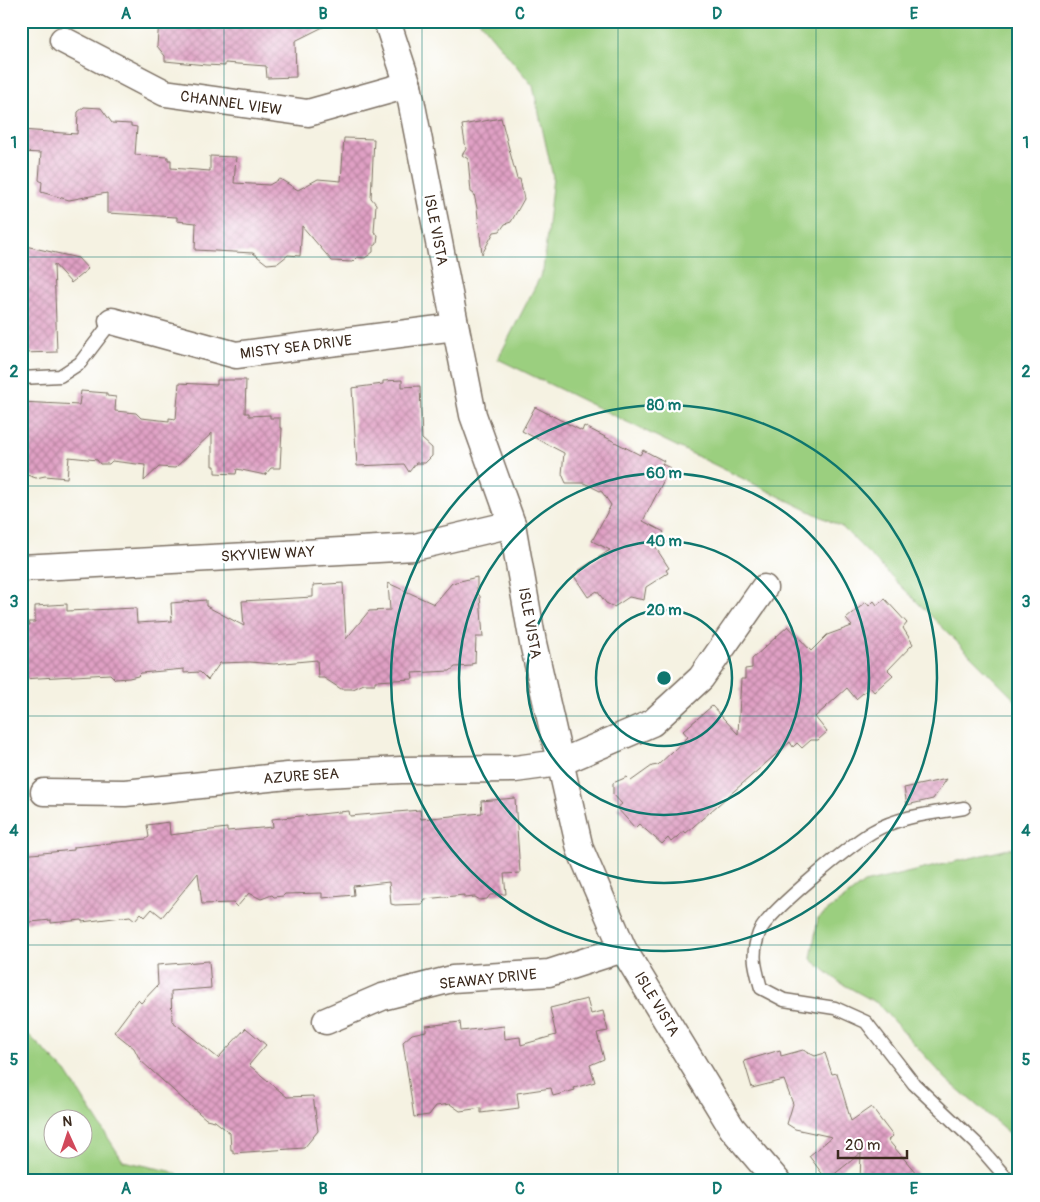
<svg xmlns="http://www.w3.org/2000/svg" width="1040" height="1202" font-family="Pangolin,sans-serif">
<defs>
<pattern id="building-cross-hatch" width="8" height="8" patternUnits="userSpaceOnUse" patternTransform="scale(1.25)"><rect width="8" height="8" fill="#e0a0c5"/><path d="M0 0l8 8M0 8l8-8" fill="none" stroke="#b7839f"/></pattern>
</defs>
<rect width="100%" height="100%" fill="#fff"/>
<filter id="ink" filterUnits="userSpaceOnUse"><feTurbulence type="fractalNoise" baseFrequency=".02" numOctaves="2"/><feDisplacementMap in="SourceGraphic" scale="10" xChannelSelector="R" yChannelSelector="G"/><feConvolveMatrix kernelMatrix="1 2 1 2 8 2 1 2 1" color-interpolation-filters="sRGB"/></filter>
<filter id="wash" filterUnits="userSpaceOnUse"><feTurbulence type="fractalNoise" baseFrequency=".0096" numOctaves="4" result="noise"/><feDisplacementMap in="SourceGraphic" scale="20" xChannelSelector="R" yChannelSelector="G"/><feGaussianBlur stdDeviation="1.12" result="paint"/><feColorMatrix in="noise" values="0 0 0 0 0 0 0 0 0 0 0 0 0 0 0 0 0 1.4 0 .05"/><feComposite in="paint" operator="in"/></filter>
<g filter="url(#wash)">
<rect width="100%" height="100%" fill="#f5f2e2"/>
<g fill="#9bcf7f" stroke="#6b7c4e" fill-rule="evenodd">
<polygon points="479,21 1019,21 1019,704 842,527 498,359 543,271 553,177 533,86"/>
<polygon points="1019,845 1019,1141 947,1080 877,1003 839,982 811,959 818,918 864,883 1013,848"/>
<path d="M 21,1027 L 66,1072 L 123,1161 L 170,1171 L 189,1181 L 21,1181 ZM 52,1120 L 82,1120 L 82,1150 L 52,1150 Z"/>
</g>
<g id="blocks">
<g fill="url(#building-cross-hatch)">
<polygon points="159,21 335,21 295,41 296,77 267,78 266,66 225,63 225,66 206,65 165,61 165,56 157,46"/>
<polygon points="84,107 101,108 112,123 131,124 131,126 137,127 135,155 168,157 168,160 171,160 171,168 210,171 210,156 236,157 234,183 269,185 280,179 298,190 318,179 341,181 344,138 374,139 371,198 376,204 374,232 378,235 377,244 373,247 373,252 365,258 357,257 352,262 332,261 302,226 300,256 288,255 278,263 267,264 253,253 195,250 196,223 177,221 177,217 107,213 107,193 69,200 41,192 42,182 39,180 41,153 21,152 21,130 77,134 78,112"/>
<polygon points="501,118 517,179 520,179 524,199 511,222 505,224 500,231 494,232 482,254 477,208 474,194 471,192 468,159 462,155 466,149 462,125"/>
<polygon points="21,245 78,258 88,269 71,283 54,264 57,352 21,353"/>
<polygon points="217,380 246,380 245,413 249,413 249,416 270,415 270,418 280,418 280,428 282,428 280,468 271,468 265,475 237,469 236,474 215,473 215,466 212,466 212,433 175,468 159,467 144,481 145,465 112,461 109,464 100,464 97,460 69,457 67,478 45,476 36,478 21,473 21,402 79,405 81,391 107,393 107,396 116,397 115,411 136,413 141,418 169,421 169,418 176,419 179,383 217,385"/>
<polygon points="402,380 402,387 420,386 422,439 432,448 432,456 425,463 416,463 409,472 404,464 357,466 352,388 383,384 383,381"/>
<polygon points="535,407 582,431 584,426 640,455 643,450 664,461 662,464 670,468 643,521 664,532 656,548 669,568 666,570 668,573 646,587 644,600 629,597 614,607 606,603 597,591 588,597 574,576 579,573 579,570 610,550 592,541 611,505 602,492 584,483 566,483 562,474 564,453 522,431"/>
<polygon points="477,577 477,593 480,596 483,637 476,637 475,663 471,664 471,666 455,667 450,671 412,673 413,679 375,681 375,684 364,684 353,689 341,689 324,678 318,678 317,660 274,664 250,662 220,663 208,680 200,672 184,673 184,669 141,673 138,676 129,678 115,679 110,674 21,679 21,626 30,625 29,622 35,622 35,606 67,604 67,611 136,608 137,623 172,621 171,603 206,600 206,606 244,626 242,601 313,597 313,585 343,583 346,639 369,611 390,610 388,583 434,604 452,583"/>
<polygon points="885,599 907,623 903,628 913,644 888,670 893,675 874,692 870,687 856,699 847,688 815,717 827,732 818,740 811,740 802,748 797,743 793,747 790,742 686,833 684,831 671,842 668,838 662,844 639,824 635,828 617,808 622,804 613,794 613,783 627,777 631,781 652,766 658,765 688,737 683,731 712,706 738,734 741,679 745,679 745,669 752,668 752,659 788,626 811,651 827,635 852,626 846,619 866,602 869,606 874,601 877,605"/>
<polygon points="947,779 933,799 907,805 904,788"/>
<polygon points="515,798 520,873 504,874 506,894 490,895 487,899 480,900 475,897 464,898 464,895 425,899 422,904 395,905 391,904 389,882 353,886 354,895 322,898 322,893 285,894 283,896 274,897 272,895 261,899 249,893 237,907 233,903 202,904 198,873 162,917 152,909 145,917 141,913 135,920 130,916 82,922 82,920 51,923 51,920 21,923 21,855 74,850 74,847 146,839 149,837 147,825 169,822 170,835 227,828 227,831 273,827 272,819 349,811 350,816 420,810 421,819 482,813 481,801"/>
<polygon points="209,961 211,988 171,991 172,1021 218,1058 246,1028 266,1045 249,1065 287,1097 313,1096 318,1131 304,1148 233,1153 233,1150 231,1150 230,1133 215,1121 206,1119 185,1101 140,1060 134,1048 114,1032 138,1000 141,1003 158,985 157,965"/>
<polygon points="587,999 591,1014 603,1011 608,1031 597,1033 604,1059 590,1065 595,1082 574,1088 575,1090 553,1096 551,1088 517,1093 519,1108 481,1113 481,1108 460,1111 450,1104 436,1106 429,1115 414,1117 403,1042 412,1034 426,1031 426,1026 460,1022 461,1031 504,1026 505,1039 520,1037 521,1045 556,1035 550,1008"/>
<polygon points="780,1050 781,1056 803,1050 815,1056 825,1053 832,1074 837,1073 851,1121 871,1107 893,1136 888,1140 923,1181 860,1181 861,1153 827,1180 809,1156 832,1137 795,1129 787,1124 793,1104 784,1080 752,1088 744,1061"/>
</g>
</g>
</g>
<g filter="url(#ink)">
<use href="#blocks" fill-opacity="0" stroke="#7c7063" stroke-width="1"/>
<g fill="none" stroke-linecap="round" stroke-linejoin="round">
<defs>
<g id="service">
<polyline points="21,378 60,376 80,363 112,321"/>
<path d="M 964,808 C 934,813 899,816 872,832 C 852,844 766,913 759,933 C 751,955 755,966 761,988 L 784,1000 L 835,1008 L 866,1022 L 914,1084 L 976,1143 L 1009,1181"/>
</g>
<g id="minor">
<polyline points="387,21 408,85 473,415 512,524 533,643 580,849 623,949 732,1128 777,1181"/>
<polyline points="63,40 165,93 308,113 408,85"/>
<polyline points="112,321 236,355 455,327"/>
<polyline points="21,568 415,547 512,524"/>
<polyline points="44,792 125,793 288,776 401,770 515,769 559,763 652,723 701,678 764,588"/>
<polyline points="326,1021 382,997 452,979 549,973 623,949"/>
</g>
</defs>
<use href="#service" stroke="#7c7063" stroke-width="15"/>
<use href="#minor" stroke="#7c7063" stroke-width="29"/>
<use href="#service" stroke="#fff" stroke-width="12"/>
<use href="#minor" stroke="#fff" stroke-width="26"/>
</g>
</g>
<path fill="none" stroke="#0f766e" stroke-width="1" stroke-opacity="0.55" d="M 224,21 L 224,1181M 422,21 L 422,1181M 618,21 L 618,1181M 816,21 L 816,1181M 21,257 L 1019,257M 21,486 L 1019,486M 21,716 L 1019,716M 21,945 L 1019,945"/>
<g fill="none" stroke="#0f766e" stroke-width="2.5">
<circle cx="664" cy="678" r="68"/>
<circle cx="664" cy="678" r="137"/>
<circle cx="664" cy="678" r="205"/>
<circle cx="664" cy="678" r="273"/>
</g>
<g text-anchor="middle" stroke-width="4.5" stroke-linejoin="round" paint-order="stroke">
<g font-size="15" fill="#3b2a1e" stroke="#fff">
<text transform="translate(231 103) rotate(8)" y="5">CHANNEL VIEW</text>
<text transform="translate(436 230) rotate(79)" y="5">ISLE VISTA</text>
<text transform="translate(296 347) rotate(-7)" y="5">MISTY SEA DRIVE</text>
<text transform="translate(268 554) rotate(-3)" y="5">SKYVIEW WAY</text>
<text transform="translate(530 623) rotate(80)" y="5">ISLE VISTA</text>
<text transform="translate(301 776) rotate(-4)" y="5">AZURE SEA</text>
<text transform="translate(488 979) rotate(-6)" y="5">SEAWAY DRIVE</text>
<text transform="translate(657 1004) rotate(59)" y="5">ISLE VISTA</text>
</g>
</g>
<circle cx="664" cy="678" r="8" fill="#0f766e" stroke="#fff" stroke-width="2.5"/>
<g font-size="15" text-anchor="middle" font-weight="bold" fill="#0f766e" stroke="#fff" stroke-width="4.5" stroke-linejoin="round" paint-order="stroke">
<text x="664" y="410">80 m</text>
<text x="664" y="478">60 m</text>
<text x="664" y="546">40 m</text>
<text x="664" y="615">20 m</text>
</g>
<rect width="1040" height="1202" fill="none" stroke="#fff" stroke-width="55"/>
<g transform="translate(68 1134) rotate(357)"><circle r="24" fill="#ffffff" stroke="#b1aaa5"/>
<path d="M0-4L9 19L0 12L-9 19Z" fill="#d1495b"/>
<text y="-8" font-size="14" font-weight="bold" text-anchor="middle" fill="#3b2a1e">N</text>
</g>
<path d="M838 1150v8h69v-8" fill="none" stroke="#3b2a1e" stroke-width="2.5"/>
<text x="845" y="1150" font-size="15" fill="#3b2a1e" stroke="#ffffff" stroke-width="4" paint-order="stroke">20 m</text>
<rect x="28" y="28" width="984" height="1146" fill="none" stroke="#0f766e" stroke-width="2"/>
<g font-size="16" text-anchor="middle" font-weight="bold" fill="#0f766e">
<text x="126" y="19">A</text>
<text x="323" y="19">B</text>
<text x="520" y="19">C</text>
<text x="717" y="19">D</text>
<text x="914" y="19">E</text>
<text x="14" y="148">1</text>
<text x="1026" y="148">1</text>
<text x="14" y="377">2</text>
<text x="1026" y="377">2</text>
<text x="14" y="607">3</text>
<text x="1026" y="607">3</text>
<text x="14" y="836">4</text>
<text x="1026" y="836">4</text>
<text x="14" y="1065">5</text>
<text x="1026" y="1065">5</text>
<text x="126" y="1194">A</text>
<text x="323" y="1194">B</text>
<text x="520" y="1194">C</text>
<text x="717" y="1194">D</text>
<text x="914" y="1194">E</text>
</g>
</svg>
